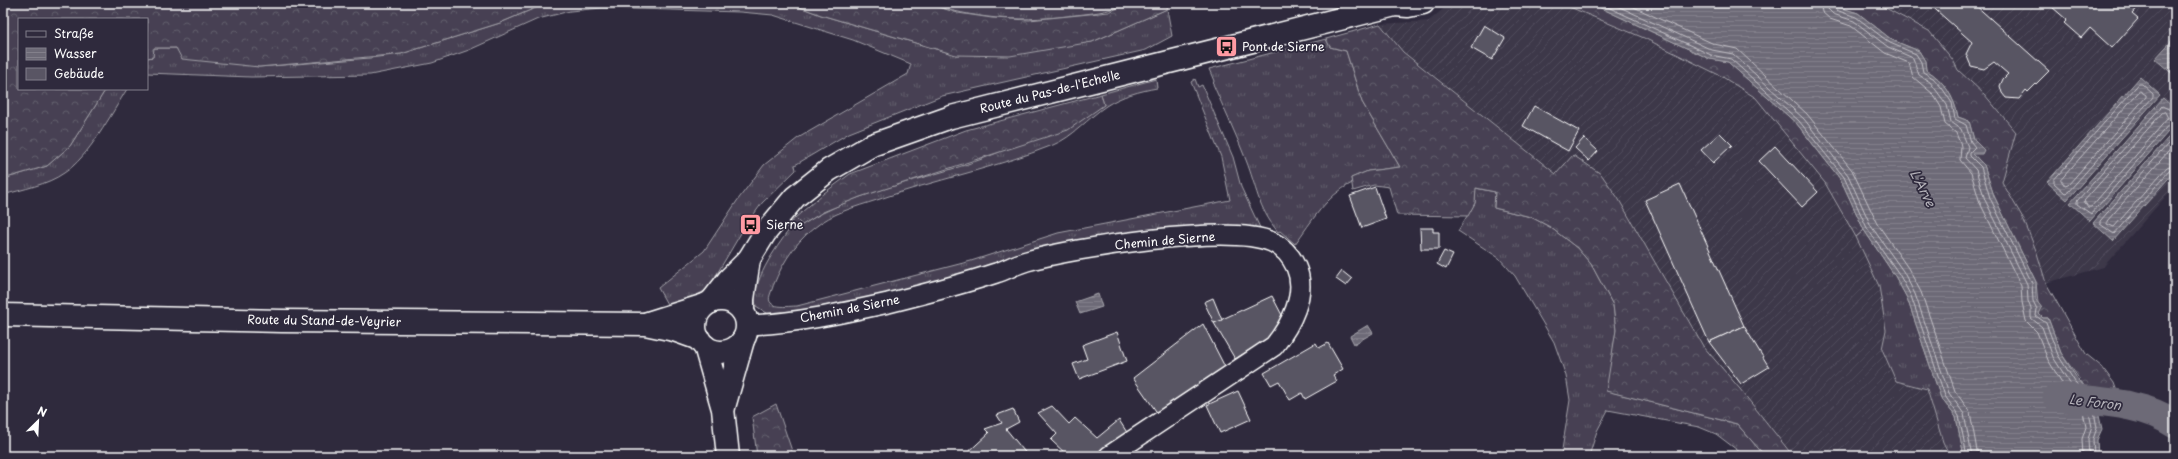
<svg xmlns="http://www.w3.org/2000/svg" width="2178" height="459" font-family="'Playpen Sans',sans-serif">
<defs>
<pattern id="industrial-furrows" width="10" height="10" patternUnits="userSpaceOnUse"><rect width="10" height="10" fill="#3c3749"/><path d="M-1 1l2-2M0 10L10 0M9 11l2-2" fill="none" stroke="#504b5b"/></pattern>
<pattern id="grass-tufts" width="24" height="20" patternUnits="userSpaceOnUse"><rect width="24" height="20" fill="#464152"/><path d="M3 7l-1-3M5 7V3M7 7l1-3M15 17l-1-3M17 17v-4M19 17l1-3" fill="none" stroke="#625e6c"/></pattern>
<pattern id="forest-crowns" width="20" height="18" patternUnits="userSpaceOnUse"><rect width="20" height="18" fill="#464152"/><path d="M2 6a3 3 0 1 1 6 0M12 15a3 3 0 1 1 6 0" fill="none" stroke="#625e6c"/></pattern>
<pattern id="water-rules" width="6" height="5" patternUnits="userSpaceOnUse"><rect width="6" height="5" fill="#6d6a77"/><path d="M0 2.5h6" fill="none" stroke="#83808b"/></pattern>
</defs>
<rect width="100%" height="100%" fill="#2f2a3d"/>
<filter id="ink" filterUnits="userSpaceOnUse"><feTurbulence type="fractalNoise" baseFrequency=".025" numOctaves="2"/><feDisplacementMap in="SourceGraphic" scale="8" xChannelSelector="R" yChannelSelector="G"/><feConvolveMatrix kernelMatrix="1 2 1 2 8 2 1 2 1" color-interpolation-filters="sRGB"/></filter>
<g filter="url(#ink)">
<g fill="url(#industrial-furrows)">
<polygon points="1450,3 1560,3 1644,38 1721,76 1756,98 1825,183 1856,237 1879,286 1886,330 1882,349 1896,381 1927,389 1943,442 1950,456 1793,456 1740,389 1703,346 1618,198 1556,174 1403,52 1380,24 1429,21"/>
<polygon points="1876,3 2175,3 2175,186 2103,267 2046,283 2037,253 2023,218 2002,182 2016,132 1984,94 1958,70 1953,60 1929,31"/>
</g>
<g fill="url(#grass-tufts)" stroke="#a2a0a8">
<polygon points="547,3 789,3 821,15 956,55 1092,42 1167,9 1172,36 1146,50 942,96 849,133 795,165 796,170 762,203 744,228 708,289 688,300 668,306 658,288 704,251 737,201 764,165 798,138 908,74 911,64 853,40 773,15 740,12 602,8 570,11 538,19 469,50 432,63 370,75 251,77 147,73 147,58 153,57 153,48 176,48 259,67 370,58 401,54 500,23"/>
<path d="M 925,3 L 1011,3 L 1037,6 L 1079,3 L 1129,3 C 1106,13 1091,13 1067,16 C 1014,22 976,19 925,3 Z"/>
<path d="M 1326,39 L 1330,47 L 1346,51 L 1362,102 L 1400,167 L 1368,171 L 1351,178 L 1352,183 C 1326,196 1312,221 1295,244 L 1280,231 L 1278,232 C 1257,206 1257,188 1246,160 C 1236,134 1224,109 1213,84 L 1214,81 L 1209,69 Z"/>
<path d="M 1156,79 L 1157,88 C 1140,91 1121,96 1106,106 C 1088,118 1073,137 1053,145 C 996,168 934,180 877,200 C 855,207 832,213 814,228 C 793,244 778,270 770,295 C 765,310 789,306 797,306 L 971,261 L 1058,233 L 1230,200 L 1221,157 L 1191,82 L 1195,79 L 1198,87 L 1202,85 L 1233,157 L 1241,187 L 1262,232 L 1221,228 L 960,276 L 862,303 L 770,315 L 756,306 C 750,283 776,248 789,230 L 787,227 L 795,218 L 802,225 C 856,190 922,181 982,159 C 1023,143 1064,123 1104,105 L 1101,94 Z"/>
<path d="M 106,89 L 127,89 C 112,113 88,158 64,173 C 47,185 23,189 3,195 L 3,179 L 47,166 L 70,146 Z"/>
<polygon points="1475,188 1495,192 1494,208 1531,217 1550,227 1577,248 1591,264 1613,305 1616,330 1607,391 1737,424 1765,456 1745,456 1716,434 1699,427 1608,410 1597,431 1589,456 1561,456 1570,400 1566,376 1554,342 1515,276 1499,258 1458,231 1475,203"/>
<polygon points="1864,230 1895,276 1907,298 1941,398 1956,417 1964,456 1950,456 1943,442 1927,389 1896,381 1882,349 1886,330 1879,286 1856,237"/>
</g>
<g fill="url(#forest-crowns)" stroke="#a2a0a8">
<polygon points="10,3 547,3 500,23 401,54 259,67 182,59 176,48 154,48 153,57 147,58 147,19 19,19 19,89 106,89 70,146 47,166 3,179 3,4"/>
<polygon points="789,3 925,3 958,13 992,18 1029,20 1109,12 1129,3 1168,3 1167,9 1092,42 1010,56 956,55 821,15"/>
<polygon points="1560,3 1590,3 1710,59 1728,62 1797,124 1841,180 1864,230 1856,237 1825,183 1756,98 1721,76 1644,38"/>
<path d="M 1834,3 L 1876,3 L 1929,31 L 1953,60 L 1958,70 L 1984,94 L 2016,132 L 2002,182 L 2023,218 L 2037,253 L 2046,283 L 2086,354 L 2102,367 L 2114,383 L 2119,397 L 2095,398 L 2090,394 L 2061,353 L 2048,318 L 2043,318 L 2039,314 L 2036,282 L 1994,196 L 1984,165 L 1972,153 L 1984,150 L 1974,140 L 1969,121 L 1958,117 C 1955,98 1943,79 1926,70 L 1925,61 L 1919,51 L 1892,40 L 1858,13 L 1838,7 Z"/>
<polygon points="1380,24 1403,52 1556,174 1573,155 1601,174 1618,198 1703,346 1740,389 1793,456 1765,456 1737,424 1606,391 1616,330 1613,305 1591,264 1577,248 1550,227 1531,217 1494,208 1495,192 1476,188 1475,203 1468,216 1397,215 1389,187 1374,185 1353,191 1351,178 1368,171 1400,167 1362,102 1346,51 1330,47 1326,39"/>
<polygon points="1101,94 1104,105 1068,130 860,197 823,212 802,225 795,218 824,193 850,174 966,130"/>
<polygon points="776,404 792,451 783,456 757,456 752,417"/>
</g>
<g fill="url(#water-rules)" stroke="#a7a6ad">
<path d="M 1590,3 L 1834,3 L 1838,7 L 1858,13 L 1892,40 L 1919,51 L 1925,61 L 1926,70 C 1944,80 1954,97 1958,117 L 1969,121 L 1974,140 L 1984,150 L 1982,154 L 1973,154 L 1984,165 L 1994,196 L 2036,282 L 2036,300 L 2042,308 L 2039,314 L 2043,318 L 2048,318 L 2061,353 L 2078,380 L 2095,398 L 2102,429 L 2097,440 L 2098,456 L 1964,456 L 1956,417 L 1941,398 L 1907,298 L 1895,276 L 1864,230 L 1841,180 L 1797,124 L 1728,62 L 1710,59 Z"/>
<polygon points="2175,37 2175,76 2155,59"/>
<polygon points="2140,77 2160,95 2067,200 2047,182"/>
<polygon points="2163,98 2175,109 2175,124 2090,221 2070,203"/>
<polygon points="2175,130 2175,171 2113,241 2093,223"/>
<polygon points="1098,294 1102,307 1080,314 1075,302"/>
<polygon points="1368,325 1373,333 1354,344 1350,336"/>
</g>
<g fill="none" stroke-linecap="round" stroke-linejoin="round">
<g stroke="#c5c3c9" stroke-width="1">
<polyline points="1599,3 1711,55 1731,59 1799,121 1844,177 1867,228 1899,274 1911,296 1945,396 1959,416 1967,456"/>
<polyline points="1611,3 1712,50 1733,54 1804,119 1848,175 1871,226 1903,271 1915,294 1949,393 1964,414 1972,456"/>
<polyline points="1625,3 1714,44 1737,49 1807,114 1852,170 1877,223 1908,268 1921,292 1955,391 1970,412 1978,456"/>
<polyline points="1820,3 1822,12 1830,19 1851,26 1885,53 1909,63 1913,77 1933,94 1941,107 1945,124 1956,133 1961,146 1960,160 1971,173 1980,203 2021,286 2022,302 2026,321 2037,332 2048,360 2066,389 2082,407 2086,427 2082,439 2083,456"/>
<polyline points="1826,3 1828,9 1833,14 1854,21 1888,47 1913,58 1919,75 1930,82 1947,105 1951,122 1961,129 1968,147 1965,158 1976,170 1985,200 2027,284 2028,301 2031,309 2031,318 2042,327 2053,357 2071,385 2087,403 2092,427 2088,439 2089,456"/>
<polyline points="1831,3 1836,10 1856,17 1890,43 1916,54 1921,62 1923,72 1933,78 1942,88 1952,103 1955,119 1966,125 1971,142 1975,147 1970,152 1970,156 1981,167 1990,198 2032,283 2033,301 2037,309 2036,316 2046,323 2058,355 2075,382 2092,401 2097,428 2093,439 2094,456"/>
<polygon points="2139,84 2142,84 2153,94 2153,97 2068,192 2065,193 2054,183 2054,180"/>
<polygon points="2140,91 2146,95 2146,97 2068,185 2065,186 2061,180"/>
<polygon points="2165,112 2168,118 2091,207 2088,207 2084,201 2162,113"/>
<polyline points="2175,112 2162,106 2077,201 2077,204 2091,214 2170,123 2175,121"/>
<polyline points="2175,136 2100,221 2100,224 2114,234 2170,170 2175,169"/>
<polyline points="2175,144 2107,221 2107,224 2114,227 2167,167 2175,164"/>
</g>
<path stroke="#6d6a77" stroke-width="29" d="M 2057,397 C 2097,402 2141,401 2175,424"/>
</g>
<g fill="#595564" stroke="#fff">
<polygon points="1928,3 1973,3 2049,71 2028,92 2026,90 2019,99 2006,98 2002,93 2000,86 2003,79 2008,74 1994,62 1984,69 1971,66 1966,54 1972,42"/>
<polygon points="2056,3 2142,3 2132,14 2138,19 2112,48 2090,28 2081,38 2064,23 2067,20 2052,7"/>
<polygon points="1484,25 1505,38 1492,60 1471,48"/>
<polygon points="1534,106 1579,131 1568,151 1523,126"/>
<polygon points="1720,133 1732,145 1713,163 1701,150"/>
<polygon points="1584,138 1598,151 1589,161 1575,148"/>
<polygon points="1775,146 1818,192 1802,207 1759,161"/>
<polygon points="1680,184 1744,326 1709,342 1645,200"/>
<polygon points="1375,187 1386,219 1362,228 1350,196"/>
<polygon points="1420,228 1433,228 1433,232 1439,232 1439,249 1421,249"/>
<polygon points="1444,251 1453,255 1446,269 1437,264"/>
<polygon points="1342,271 1352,279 1346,286 1336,279"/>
<polygon points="1272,296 1284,319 1269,338 1235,359 1214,323"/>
<polygon points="1213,298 1222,320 1214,323 1204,302"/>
<polygon points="1203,324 1225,367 1158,414 1133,378"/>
<polygon points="1744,326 1769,367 1741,384 1709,342"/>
<polygon points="1117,332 1127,361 1079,379 1073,364 1087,359 1082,345"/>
<polygon points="1316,343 1319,348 1328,343 1343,369 1333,375 1337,381 1305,399 1302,393 1290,400 1279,381 1271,385 1264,373"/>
<polygon points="1238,391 1251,419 1220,433 1207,405"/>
<polygon points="1052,406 1069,424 1075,418 1097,438 1119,420 1128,434 1096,456 1068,456 1051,440 1057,434 1038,413"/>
<polygon points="1013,409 1019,422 1006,429 1028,456 964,456 989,433 985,429 1002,423 997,415"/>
</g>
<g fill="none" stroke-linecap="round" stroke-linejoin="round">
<defs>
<path id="street" d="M 747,325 C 793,324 843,313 888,303 C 924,294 960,285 996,273 C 1006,270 1016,264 1027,261 C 1074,248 1229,223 1272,242 C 1283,247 1291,256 1296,267 C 1308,294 1290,326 1274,346 L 1109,456"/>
<g id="secondary">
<circle cx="721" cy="326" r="26"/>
<polyline points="711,302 729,279 749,259 765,233 795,197 829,170 872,145 951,117 1395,5 1408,6 1423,3"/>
<polyline points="743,312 743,299 749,259"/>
<polyline points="3,315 282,321 645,324 674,330 699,339"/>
<polyline points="648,323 705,305"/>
<polyline points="705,346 723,409 728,456"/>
<polyline points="724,407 743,340"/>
</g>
</defs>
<use href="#street" stroke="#fff" stroke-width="22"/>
<use href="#secondary" stroke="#fff" stroke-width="25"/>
<use href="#street" stroke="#2f2a3d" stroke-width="19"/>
<use href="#secondary" stroke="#2f2a3d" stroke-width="22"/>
</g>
</g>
<defs>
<symbol id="bus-square" viewBox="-11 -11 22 22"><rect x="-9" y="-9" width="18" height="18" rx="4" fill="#ff9aa2" stroke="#2f2a3d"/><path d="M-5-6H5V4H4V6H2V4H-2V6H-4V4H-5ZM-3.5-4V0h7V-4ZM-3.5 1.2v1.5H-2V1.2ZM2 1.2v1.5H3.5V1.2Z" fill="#111"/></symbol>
</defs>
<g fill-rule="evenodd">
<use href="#bus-square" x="1214" y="34" width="25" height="25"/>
<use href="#bus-square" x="738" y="212" width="25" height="25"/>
</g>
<g text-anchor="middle" stroke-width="3.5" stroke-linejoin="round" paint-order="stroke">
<g font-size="12" fill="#fff" stroke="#2f2a3d" text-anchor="start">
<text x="1242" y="51">Pont de Sierne</text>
<text x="766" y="229">Sierne</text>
</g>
<g font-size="12" fill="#fff" stroke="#2f2a3d">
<text transform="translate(1050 92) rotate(-14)" y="4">Route du Pas-de-l'Echelle</text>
<text transform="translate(1165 241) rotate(-5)" y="4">Chemin de Sierne</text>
<text transform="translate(850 309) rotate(-11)" y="4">Chemin de Sierne</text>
<text transform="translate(324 321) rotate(1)" y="4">Route du Stand-de-Veyrier</text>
</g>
<g font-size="13" font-style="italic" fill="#b6b4bb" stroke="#2f2a3d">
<text transform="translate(1923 188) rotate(63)" y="5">L'Arve</text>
<text transform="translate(2095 402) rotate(7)" y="5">Le Foron</text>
</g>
</g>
<rect width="2178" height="459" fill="none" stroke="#2f2a3d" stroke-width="16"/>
<rect x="8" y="8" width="2162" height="443" fill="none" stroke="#fff" stroke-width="1.5" filter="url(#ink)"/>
<rect x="18" y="18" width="130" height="72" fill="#2f2a3d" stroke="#827f8b"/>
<rect x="26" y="31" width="20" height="6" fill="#2f2a3d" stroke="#827f8b"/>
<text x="54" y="38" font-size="12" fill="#ffffff">Straße</text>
<rect x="26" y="48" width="20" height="12" fill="url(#water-rules)" stroke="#827f8b"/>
<text x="54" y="58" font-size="12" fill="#ffffff">Wasser</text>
<rect x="26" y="68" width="20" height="12" fill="#595564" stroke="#827f8b"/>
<text x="54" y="78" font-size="12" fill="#ffffff">Gebäude</text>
<g transform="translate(38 421) rotate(24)" stroke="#2f2a3d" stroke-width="3" paint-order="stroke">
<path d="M0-3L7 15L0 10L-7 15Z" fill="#ffffff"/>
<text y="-6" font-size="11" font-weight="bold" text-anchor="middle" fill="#ffffff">N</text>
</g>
</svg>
